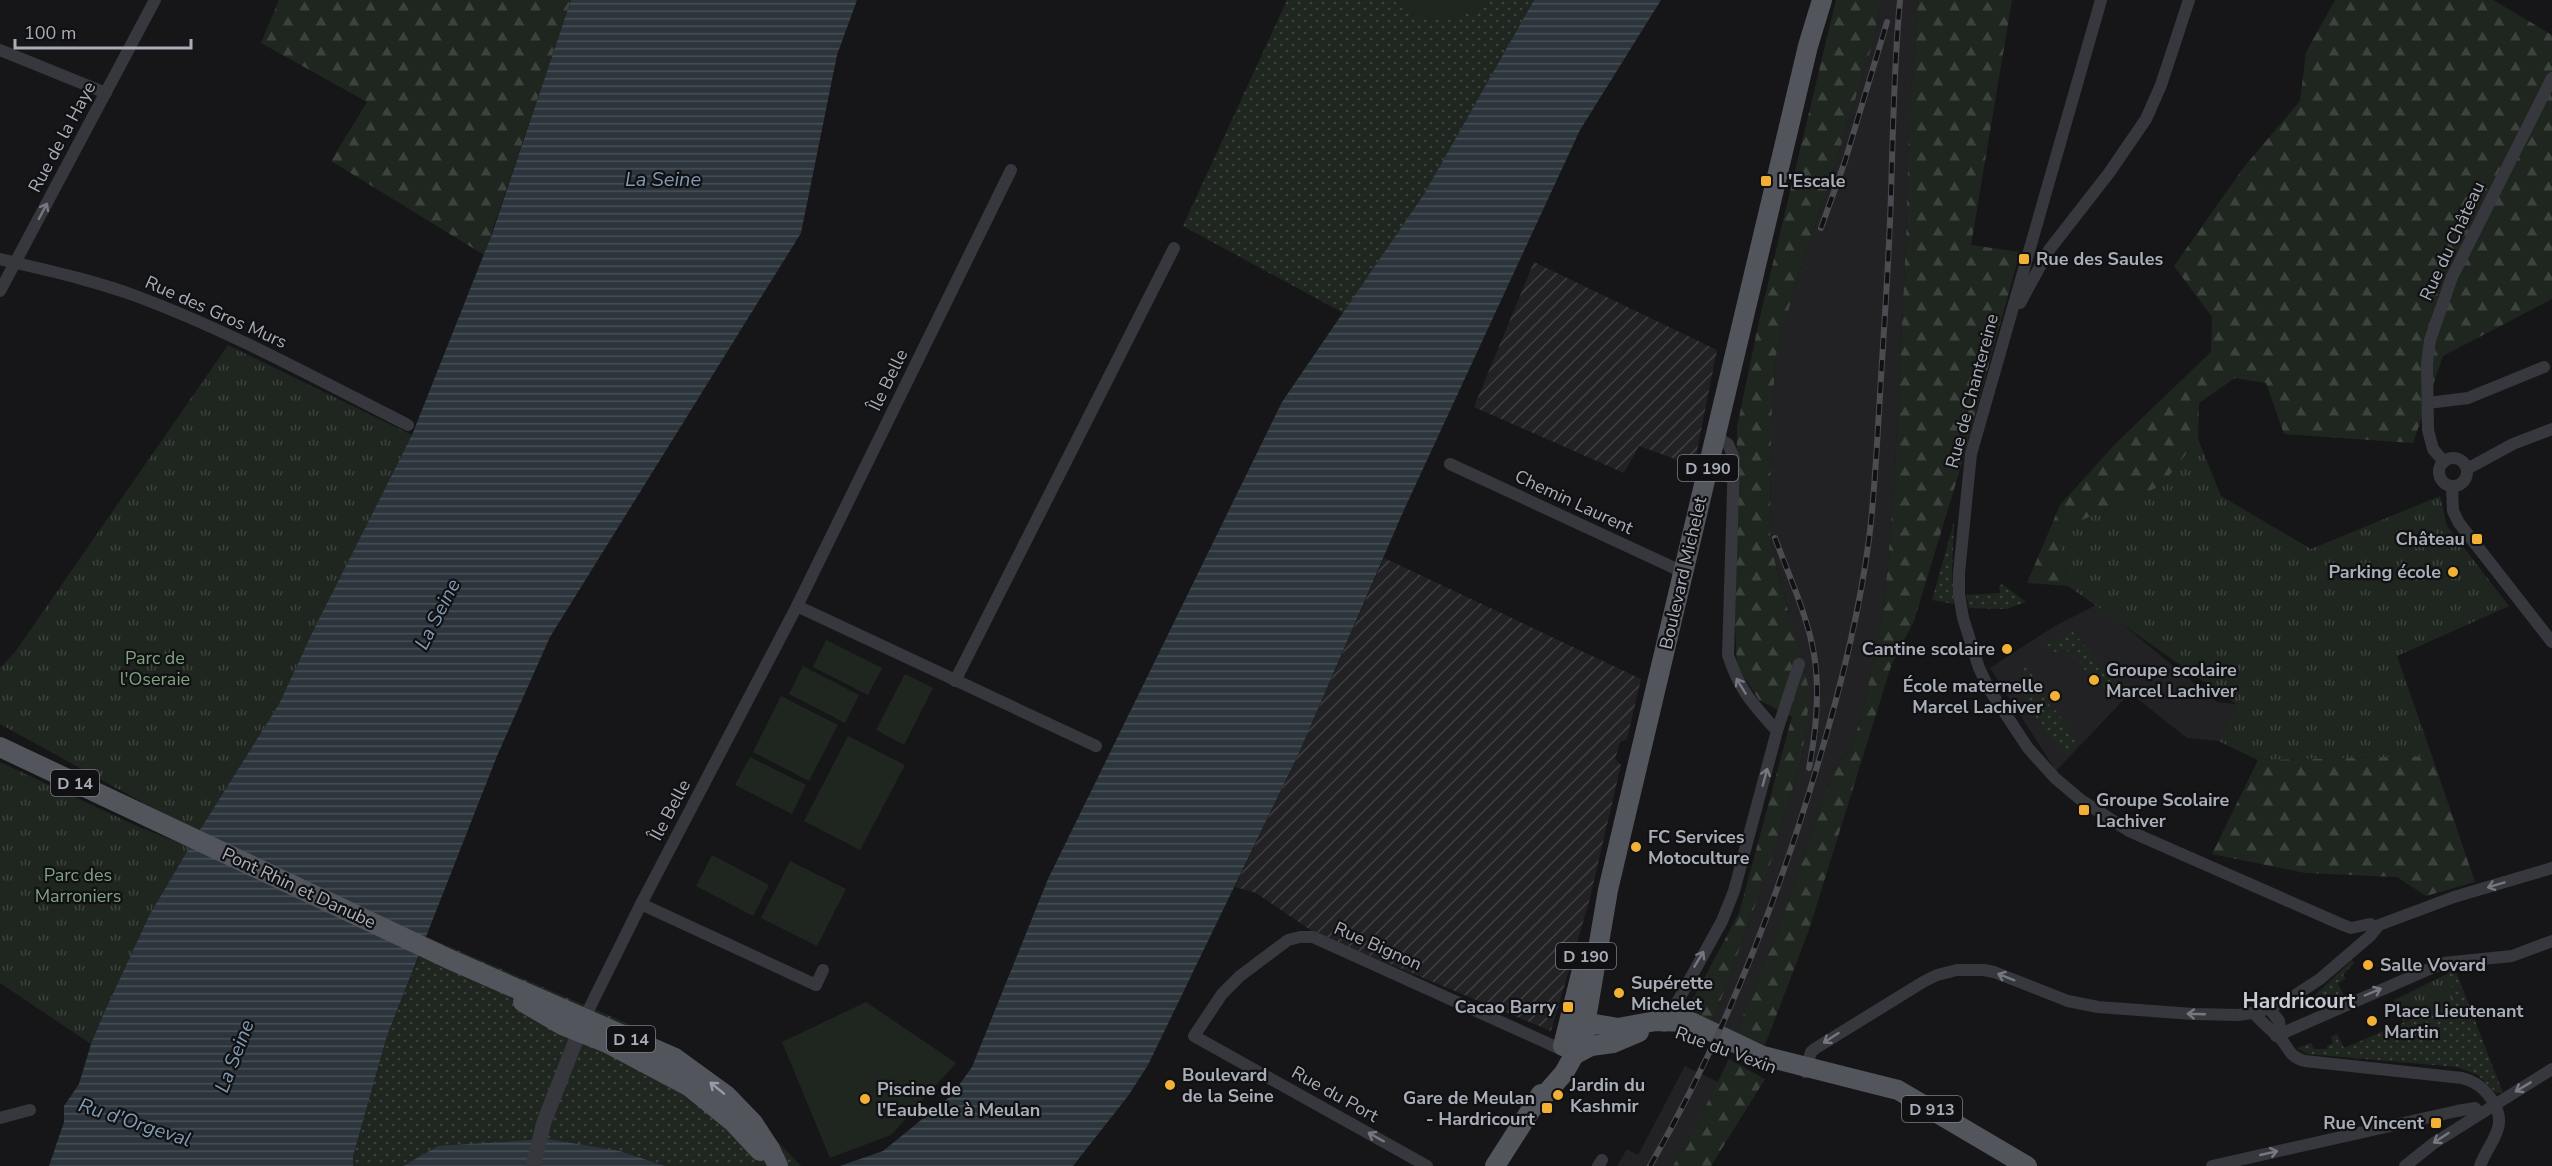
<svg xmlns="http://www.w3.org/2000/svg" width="2552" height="1166" font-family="'Nunito Sans',sans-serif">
<defs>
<pattern id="industrial-furrows" width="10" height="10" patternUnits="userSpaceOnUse" patternTransform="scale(1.5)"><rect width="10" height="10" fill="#222225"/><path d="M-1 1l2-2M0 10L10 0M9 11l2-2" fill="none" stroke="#3f3f43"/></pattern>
<pattern id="grass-dots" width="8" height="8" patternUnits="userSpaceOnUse" patternTransform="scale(1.5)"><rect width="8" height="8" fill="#1e261f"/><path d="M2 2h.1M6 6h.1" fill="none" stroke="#3c433d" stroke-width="1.8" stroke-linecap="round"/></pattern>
<pattern id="forest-firs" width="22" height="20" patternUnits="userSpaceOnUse" patternTransform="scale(1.5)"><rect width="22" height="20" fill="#1e261f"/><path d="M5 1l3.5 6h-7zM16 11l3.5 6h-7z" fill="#3c433d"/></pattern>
<pattern id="park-tufts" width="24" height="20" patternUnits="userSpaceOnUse" patternTransform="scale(1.5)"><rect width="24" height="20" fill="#1e261f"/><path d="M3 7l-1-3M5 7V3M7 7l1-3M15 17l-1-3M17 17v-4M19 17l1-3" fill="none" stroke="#3c433d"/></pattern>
<pattern id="water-rules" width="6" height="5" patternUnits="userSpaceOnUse" patternTransform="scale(1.5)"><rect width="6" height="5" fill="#2c353c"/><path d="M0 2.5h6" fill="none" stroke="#485056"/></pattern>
</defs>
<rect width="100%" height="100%" fill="#161618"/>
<g fill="#222225">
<polygon points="1881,0 1918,0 1909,122 1906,243 1894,490 1885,598 1866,698 1852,748 1833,771 1783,917 1736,1033 1712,1024 1773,856 1802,756 1809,693 1804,671 1793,658 1789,613 1770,543 1771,423 1776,355 1799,272 1823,202 1874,39"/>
<polygon points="2098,604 2217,702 2236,704 2218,741 2187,738 2130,693 2056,771 1990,668 2053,627"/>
<polygon points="1685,1066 1718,1082 1695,1128 1673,1166 1617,1166 1627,1149 1638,1155"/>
</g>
<g fill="url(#industrial-furrows)">
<polygon points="1534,262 1717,350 1694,466 1639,446 1624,473 1474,407"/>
<polygon points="1384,558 1641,679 1627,739 1620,742 1615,759 1621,765 1589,902 1551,1031 1315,933 1256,893 1235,887 1298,755"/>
</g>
<g fill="url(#grass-dots)">
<polygon points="1287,0 1534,0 1424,194 1343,313 1183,226"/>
<polygon points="1954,522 1952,571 1954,604 1932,600"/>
<polygon points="2002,584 2026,602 2007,609 1969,608 1966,595 2000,593 1999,587"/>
<polygon points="2072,631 2117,682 2129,685 2117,697 2099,683 2095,684 2078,660 2064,648 2058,653 2044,647"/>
<path d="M 2026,666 L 2045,695 L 2043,697 L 2054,711 L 2056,710 L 2078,744 L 2068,755 C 2051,734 2006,693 2026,666 Z"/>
<polygon points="427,937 624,1022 719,1080 801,1166 665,1166 620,1151 438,1146 403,1166 353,1166 353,1156 387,1036"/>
<polygon points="2352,960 2354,963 2343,975 2346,979 2338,983 2345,998 2324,1007 2316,1004 2315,995"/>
<polygon points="2455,969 2503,1093 2496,1093 2478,1075 2457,1067 2307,1054 2297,1048 2311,1043 2314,1049 2327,1049 2327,1046 2333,1043 2331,1037 2337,1034 2344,1048 2454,1001 2448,970"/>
</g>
<g fill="url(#forest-firs)">
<polygon points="279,0 571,0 484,255 331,161 367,102 261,43"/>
<polygon points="1836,0 1881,0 1874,39 1823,202 1799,272 1776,355 1771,423 1770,543 1810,693 1802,756 1773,856 1712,1024 1696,1014 1693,999 1739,913 1792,717 1759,700 1737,666 1735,624 1737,427 1759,321"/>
<polygon points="1918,0 2012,0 1971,245 2020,252 1962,463 1914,621 1891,666 1809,930 1765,1045 1736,1033 1783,917 1833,771 1852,748 1866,698 1885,598 1894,490 1906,243 1909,122"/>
<polygon points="2335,0 2493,0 2552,35 2552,299 2443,356 2413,443 2284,434 2266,383 2235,378 2199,403 2198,439 2161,486 2057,531 2068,586 2027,583 2060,505 2117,442 2211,352 2212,317 2174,266 2244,167 2300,101 2306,52"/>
<polygon points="2432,756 2475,882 2426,896 2397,877 2305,873 2212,854 2258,760"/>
<polygon points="1729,1059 1765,1079 1711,1166 1673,1166 1695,1128"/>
</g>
<g fill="url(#park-tufts)">
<polygon points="228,345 412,435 313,631 279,704 198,833 0,724 0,668 15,652"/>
<polygon points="2198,439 2221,496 2311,549 2440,496 2447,526 2509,606 2397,656 2432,756 2258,760 2218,741 2236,704 2068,586 2057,531 2161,486"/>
<polygon points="0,762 139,827 190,847 150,914 91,1044 0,983"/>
<polygon points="2449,973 2454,1001 2403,1022 2394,1000"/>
</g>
<g fill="#1e261f">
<path d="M 1392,0 L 1493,0 C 1474,13 1449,23 1426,18 C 1414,16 1402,6 1392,0 Z"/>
<polygon points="826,640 882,668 868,695 813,667"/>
<polygon points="803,666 859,695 845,723 789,694"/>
<polygon points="905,674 933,688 904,745 876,730"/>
<polygon points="781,696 838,725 809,781 753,752"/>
<polygon points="848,736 905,765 860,850 804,821"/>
<polygon points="750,757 806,785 792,814 735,785"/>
<polygon points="712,855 769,885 753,916 696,886"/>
<polygon points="790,861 846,889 817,946 761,918"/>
<polygon points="866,1002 956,1063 891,1135 830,1158 782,1042"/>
</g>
<g fill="url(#water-rules)">
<polygon points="571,0 857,0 837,55 801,233 550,637 497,756 387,1036 353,1156 353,1166 49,1166 64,1122 64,1106 79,1084 91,1044 104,1013 150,914 198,833 279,704 313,631 412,435 492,234"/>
<polygon points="1534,0 1661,0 1580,130 1403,512 1298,755 1148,1065 1128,1096 1073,1166 840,1166 883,1151 952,1095 972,1067 1048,879 1282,402 1424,194"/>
<polygon points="547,1139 620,1151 665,1166 403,1166 438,1146"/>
</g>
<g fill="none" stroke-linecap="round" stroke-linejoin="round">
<g stroke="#37383d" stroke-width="12">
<polyline points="2101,0 1971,454 1959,573 1959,594 1963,618 1979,668 1989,689 2028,748 2055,778 2081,800 2129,831 2343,925 2351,928 2370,924 2375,927"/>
<polyline points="0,50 106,93"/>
<path d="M 0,259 C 45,270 93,280 136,296 C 230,331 319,380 408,425"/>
<polyline points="0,291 155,0"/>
<polyline points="2020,303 2049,250 2109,173 2146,119 2161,85 2189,0"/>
<polyline points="2428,403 2468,398 2544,367"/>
<path d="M 1715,436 L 1728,444 L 1734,458 L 1728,655 C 1740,691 1752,703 1777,731"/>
<circle cx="2453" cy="472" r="14"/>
<polyline points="2444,462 2433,449 2428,430 2427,363 2430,340 2452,277 2552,78"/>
<polyline points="1450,464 1683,572"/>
<polyline points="2467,469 2513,444 2552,429"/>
<polyline points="1707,471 1733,478"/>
<polyline points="2452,486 2453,511 2459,523 2552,642"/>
<polyline points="797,606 1096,746"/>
<polyline points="955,681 1174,248"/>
<polyline points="641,904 816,985 823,970"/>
<polyline points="2269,1008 2279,1021 2281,1038"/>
<path d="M 2254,1013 C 2262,1023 2271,1030 2280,1038 C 2290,1049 2288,1056 2305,1061 L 2462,1078 C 2476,1082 2484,1088 2492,1100 C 2510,1127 2489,1141 2480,1166"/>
<polyline points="585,1017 641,904 797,606 1011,170"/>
<polyline points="1664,1026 1722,921 1734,891 1777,731 1799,664"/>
<polyline points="2276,1036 2443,963 2512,956 2552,941"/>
<polyline points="1805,1072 1811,1052 1816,1048 1923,982 1937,975 1957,970 1984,970 1994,972 2068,1001 2098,1007 2193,1014 2238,1015 2259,1012 2291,998 2320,979 2370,936 2379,925 2454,897 2552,868"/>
<polyline points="0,1118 30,1110"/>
<polyline points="1427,1166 1194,1036 1222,994 1240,976 1288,940 1300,937 1313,937 1567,1052"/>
<polyline points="1598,1166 1602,1160"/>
<polyline points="2212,1166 2457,1111 2475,1108 2479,1113"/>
<polyline points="2405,1166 2434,1143 2552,1069"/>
</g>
<polyline stroke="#37383d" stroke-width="15" points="533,1166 544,1122 583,1022"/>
<g stroke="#53555c" stroke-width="20">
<polyline points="0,747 449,959 675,1058 726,1095 753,1123 770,1149 778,1166"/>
<polyline points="523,1002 562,1025 607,1043 690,1087 733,1122 760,1151"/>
<polyline points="1574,1034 1595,1024 1618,1028 1656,1021 1691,1022 1763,1056 1898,1090 2027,1166"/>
<polyline points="1563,1046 1585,958"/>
<polyline points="1574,1055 1591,1046 1613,1043 1639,1032"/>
<polyline points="1535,1106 1564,1073 1574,1055 1581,1035 1587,1013 1608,890 1620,839 1808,46 1822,0"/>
<polyline points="1495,1166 1541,1094"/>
</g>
<defs>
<g id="rail">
<polyline points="1821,228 1845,161 1887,22"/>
<path d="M 1775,538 C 1788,573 1804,608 1812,644 C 1821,684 1817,727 1809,768"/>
<path d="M 1650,1166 C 1722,1041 1775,908 1816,770 C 1839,694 1859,617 1869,539 C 1875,491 1877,442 1880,394 C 1884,327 1889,261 1891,194 C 1893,129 1894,64 1900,0"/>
</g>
</defs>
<use href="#rail" stroke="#4a4c52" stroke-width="6"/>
<use href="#rail" stroke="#111113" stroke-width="4" stroke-dasharray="11" stroke-linecap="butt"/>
</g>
<defs><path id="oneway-shaft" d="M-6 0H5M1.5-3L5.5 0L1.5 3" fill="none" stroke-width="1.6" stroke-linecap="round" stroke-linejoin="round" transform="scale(1.5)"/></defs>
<g stroke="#757881">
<use href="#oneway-shaft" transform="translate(43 211) rotate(-62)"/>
<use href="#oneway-shaft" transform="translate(1741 686) rotate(-121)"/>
<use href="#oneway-shaft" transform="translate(1765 777) rotate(-75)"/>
<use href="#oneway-shaft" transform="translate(2496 885) rotate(163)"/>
<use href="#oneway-shaft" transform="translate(1699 959) rotate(-59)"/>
<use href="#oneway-shaft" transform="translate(2006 977) rotate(-158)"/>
<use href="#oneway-shaft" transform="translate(2373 992) rotate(-23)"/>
<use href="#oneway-shaft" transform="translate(2196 1014) rotate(-178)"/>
<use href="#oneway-shaft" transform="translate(1831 1038) rotate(147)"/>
<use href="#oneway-shaft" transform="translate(2523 1087) rotate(149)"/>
<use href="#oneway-shaft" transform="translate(1376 1137) rotate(-151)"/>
<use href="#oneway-shaft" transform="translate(2441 1138) rotate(147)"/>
<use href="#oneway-shaft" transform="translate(2269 1153) rotate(-13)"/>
</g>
<use stroke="#979ba6" href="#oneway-shaft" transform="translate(717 1088) rotate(-141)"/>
<g fill="#f2b134" stroke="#111113" stroke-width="2">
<rect x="1760" y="175" width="12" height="12" rx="3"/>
<rect x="2018" y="253" width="12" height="12" rx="3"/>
<rect x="2471" y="533" width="12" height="12" rx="3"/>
<circle cx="2453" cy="572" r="6"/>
<circle cx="2007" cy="649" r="6"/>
<circle cx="2094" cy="680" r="6"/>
<circle cx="2055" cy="696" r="6"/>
<rect x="2078" y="804" width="12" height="12" rx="3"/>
<circle cx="1636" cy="847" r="6"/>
<circle cx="2368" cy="965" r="6"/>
<circle cx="1619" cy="993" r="6"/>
<rect x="1562" y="1001" width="12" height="12" rx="3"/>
<circle cx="2372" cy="1021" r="6"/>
<circle cx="1170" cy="1085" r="6"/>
<circle cx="1558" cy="1095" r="6"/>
<circle cx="865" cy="1099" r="6"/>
<rect x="1541" y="1102" width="12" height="12" rx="3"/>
<rect x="2430" y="1117" width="12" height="12" rx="3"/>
</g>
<g text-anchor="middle" stroke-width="4.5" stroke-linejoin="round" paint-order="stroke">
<g fill="#111113" stroke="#7b7e86" stroke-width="1.5">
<rect x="1678" y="455" width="60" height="26" rx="4.5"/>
<rect x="51" y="770" width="48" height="26" rx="4.5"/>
<rect x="1556" y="943" width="60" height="26" rx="4.5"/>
<rect x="607" y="1026" width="48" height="26" rx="4.5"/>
<rect x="1902" y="1096" width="60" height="26" rx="4.5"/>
</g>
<g font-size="16" font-weight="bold" fill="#a8adb8">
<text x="1708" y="474">D 190</text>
<text x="75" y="789">D 14</text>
<text x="1586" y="962">D 190</text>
<text x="631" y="1045">D 14</text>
<text x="1932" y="1115">D 913</text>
</g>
<g font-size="18" fill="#a8adb8" stroke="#111113">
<text transform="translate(62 137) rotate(-62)" y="6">Rue de la Haye</text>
<text transform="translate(2452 241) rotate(-65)" y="6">Rue du Château</text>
<text transform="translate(216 312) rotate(24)" y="6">Rue des Gros Murs</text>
<text transform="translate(888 380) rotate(-64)" y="6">Île Belle</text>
<text transform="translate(1972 391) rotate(-75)" y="6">Rue de Chantereine</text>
<text transform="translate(1574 502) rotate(25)" y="6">Chemin Laurent</text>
<text transform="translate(1683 573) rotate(-77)" y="6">Boulevard Michelet</text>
<text transform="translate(670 810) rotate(-62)" y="6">Île Belle</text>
<text transform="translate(299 888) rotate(25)" y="6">Pont Rhin et Danube</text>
<text transform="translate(1378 946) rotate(24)" y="6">Rue Bignon</text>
<text transform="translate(1726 1050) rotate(20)" y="6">Rue du Vexin</text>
<text transform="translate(1335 1094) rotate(29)" y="6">Rue du Port</text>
</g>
<g font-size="18" font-weight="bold" fill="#a8adb8" stroke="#111113" text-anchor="start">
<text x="1778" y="187">L'Escale</text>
<text x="2036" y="265">Rue des Saules</text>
<text x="2465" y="545" text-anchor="end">Château</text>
<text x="2441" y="578" text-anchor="end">Parking école</text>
<text x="1995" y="655" text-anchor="end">Cantine scolaire</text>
<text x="2106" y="676">Groupe scolaire<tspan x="2106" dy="21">Marcel Lachiver</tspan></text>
<text x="2043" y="692" text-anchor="end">École maternelle<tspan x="2043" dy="21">Marcel Lachiver</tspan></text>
<text x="2096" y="806">Groupe Scolaire<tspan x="2096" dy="21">Lachiver</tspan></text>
<text x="1648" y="843">FC Services<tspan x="1648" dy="21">Motoculture</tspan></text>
<text x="2380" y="971">Salle Vovard</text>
<text x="1631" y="989">Supérette<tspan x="1631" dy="21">Michelet</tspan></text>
<text x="1556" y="1013" text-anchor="end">Cacao Barry</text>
<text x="2384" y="1017">Place Lieutenant<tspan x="2384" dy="21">Martin</tspan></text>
<text x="1182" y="1081">Boulevard<tspan x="1182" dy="21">de la Seine</tspan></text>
<text x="1570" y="1091">Jardin du<tspan x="1570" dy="21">Kashmir</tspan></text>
<text x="877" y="1095">Piscine de<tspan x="877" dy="21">l'Eaubelle à Meulan</tspan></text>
<text x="1535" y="1104" text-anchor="end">Gare de Meulan<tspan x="1535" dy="21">- Hardricourt</tspan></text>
<text x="2424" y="1129" text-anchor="end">Rue Vincent</text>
</g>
<g font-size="18" fill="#7fa381" stroke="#111113">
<text x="155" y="664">Parc de<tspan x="155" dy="21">l'Oseraie</tspan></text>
<text x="78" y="881">Parc des<tspan x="78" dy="21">Marroniers</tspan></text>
</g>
<g font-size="20" font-style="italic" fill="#7f9bb3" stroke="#111113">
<text x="663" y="186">La Seine</text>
<text transform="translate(437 614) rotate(-63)" y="7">La Seine</text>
<text transform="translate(234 1056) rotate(-69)" y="7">La Seine</text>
<text transform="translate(135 1122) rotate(18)" y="7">Ru d'Orgeval</text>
</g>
<g font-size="21" font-weight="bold" fill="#c9ccd4" stroke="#111113">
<text x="2299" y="1008">Hardricourt</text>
</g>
</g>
<path d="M15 39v9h176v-9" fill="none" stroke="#a8adb8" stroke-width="3"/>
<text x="24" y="39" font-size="18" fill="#a8adb8" stroke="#111113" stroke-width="4.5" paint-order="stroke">100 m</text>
</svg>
